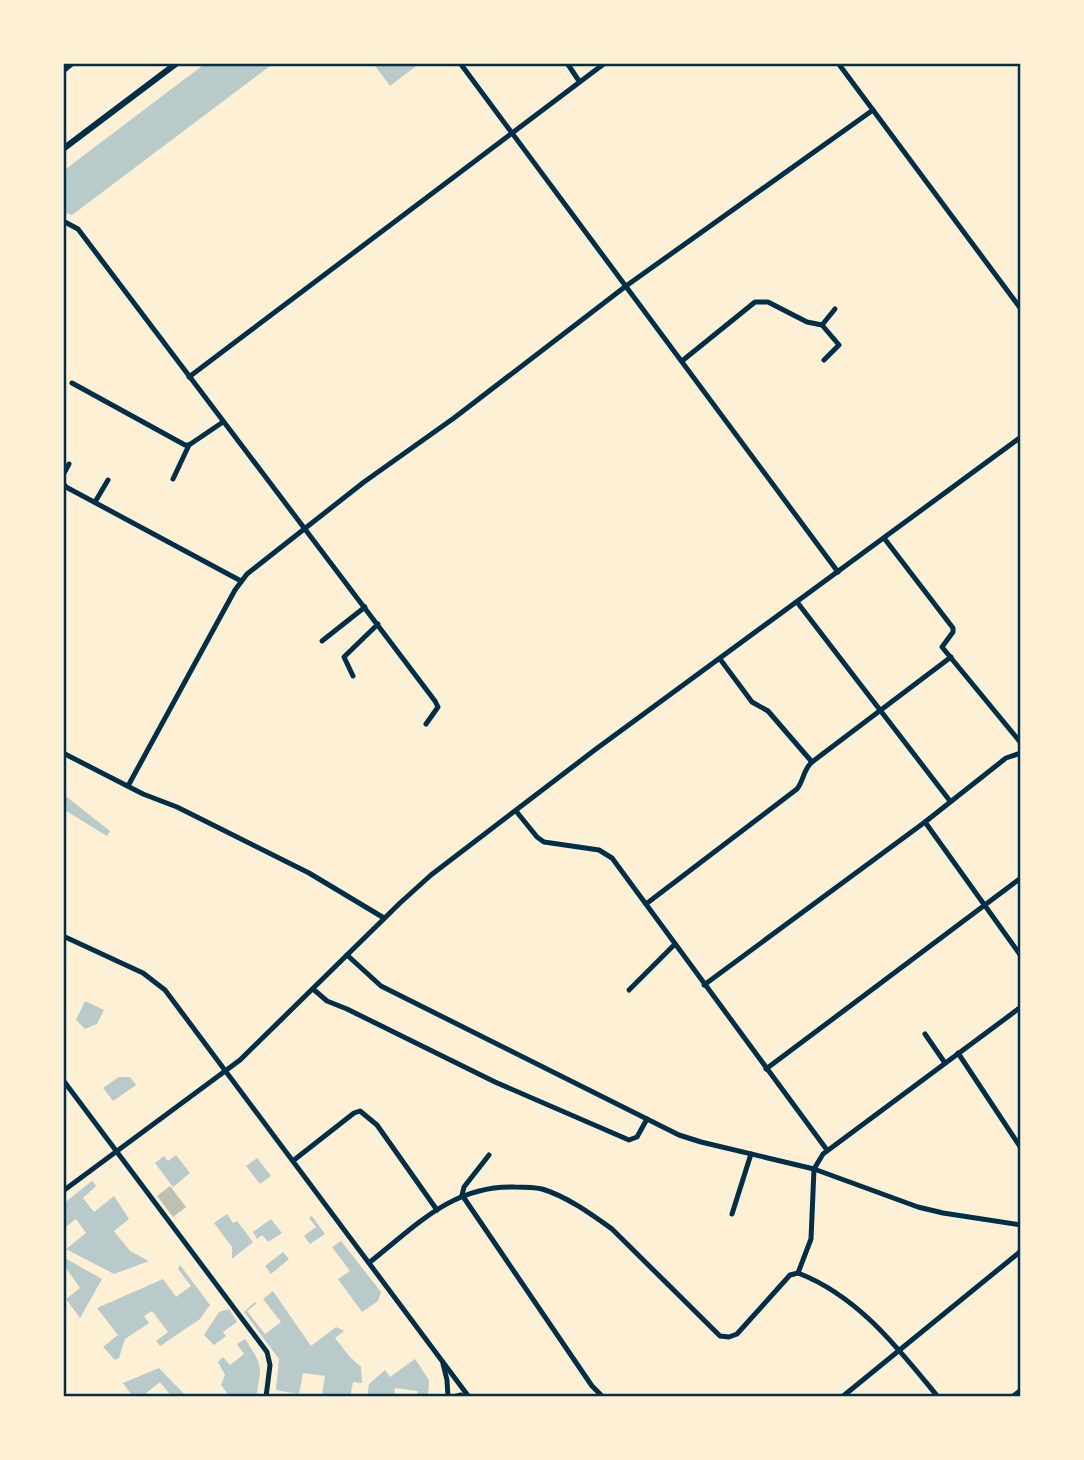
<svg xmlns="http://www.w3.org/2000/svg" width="1084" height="1460" font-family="'Space Grotesk',sans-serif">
<rect width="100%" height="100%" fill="#fdf0d5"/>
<g fill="#b9caca">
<polygon points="206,63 274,63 72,215 63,212 63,171"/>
<polygon points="373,63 420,63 390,86"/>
<polygon points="63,794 110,831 107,836 63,809"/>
<polygon points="85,1001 104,1010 97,1024 85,1029 76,1020"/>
<polygon points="119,1077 130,1077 136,1085 113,1101 103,1088"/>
<polygon points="176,1155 190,1173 173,1187 155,1163 164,1156 168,1161"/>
<polygon points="257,1158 271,1176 260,1184 246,1166"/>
<polygon points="92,1181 96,1186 83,1198 94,1212 114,1196 129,1219 114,1231 130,1251 149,1261 114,1274 66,1249 86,1233 76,1219 63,1229 63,1204"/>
<polygon points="227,1214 233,1223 237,1221 253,1242 232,1259 232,1247 214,1223"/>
<polygon points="312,1216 325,1234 310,1244 304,1236 316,1227 309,1218"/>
<polygon points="271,1219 282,1233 268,1242 262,1235 257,1239 253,1232"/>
<polygon points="341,1241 381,1292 378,1301 362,1312 338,1279 350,1271 332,1247"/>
<polygon points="283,1252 289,1259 271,1274 265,1266"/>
<polygon points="63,1257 102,1279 80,1318 66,1299 80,1288 66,1268 63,1269"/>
<polygon points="180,1265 210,1305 200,1319 160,1346 156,1341 168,1332 152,1311 144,1316 149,1323 125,1339 119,1358 115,1360 103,1347 118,1335 97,1308 163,1279 176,1297 191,1286 178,1269"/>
<polygon points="273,1291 311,1346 336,1327 344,1331 335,1338 350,1357 361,1367 362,1383 353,1382 350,1397 331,1397 322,1394 325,1376 303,1373 299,1394 276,1390 279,1359 244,1312 255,1302 256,1304 247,1311 265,1334 281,1322 263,1299"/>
<polygon points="229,1309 237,1322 223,1332 226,1336 214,1345 204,1335 219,1312"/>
<path d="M 245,1339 C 263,1366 262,1365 256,1397 L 230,1397 L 221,1385 L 225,1375 L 218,1362 L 223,1357 L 230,1365 L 244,1354 L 237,1344 Z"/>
<polygon points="415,1359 429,1380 428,1397 417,1397 418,1391 395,1388 394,1397 367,1397 369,1384 385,1370 390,1377"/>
<polygon points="159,1368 185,1395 184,1397 172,1397 160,1382 146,1393 148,1397 133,1397 123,1383"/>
</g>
<polygon fill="#bec0b2" points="170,1186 186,1207 173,1217 157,1196"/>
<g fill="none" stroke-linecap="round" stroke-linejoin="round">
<g stroke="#003049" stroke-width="5">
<polyline points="460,63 838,572"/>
<polyline points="567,63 579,81"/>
<polyline points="838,63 1021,309"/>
<polyline points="63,71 73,63"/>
<polyline points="63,221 78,229 435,701 438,707 426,724"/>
<polyline points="822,325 835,309"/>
<polyline points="682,361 755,302 768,302 807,322 822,325 839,345 824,360"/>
<polyline points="189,377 605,63"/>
<polyline points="72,383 185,445 189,445 223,422"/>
<polyline points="63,475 69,464"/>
<polyline points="173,479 189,445"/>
<polyline points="63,483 66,487 241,581"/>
<polyline points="95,502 108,480"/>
<polyline points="884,538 953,628 953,632 942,647 1021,743"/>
<polyline points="797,602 950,801"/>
<polyline points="322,641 365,607"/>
<polyline points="720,659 752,702 768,711 812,762"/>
<polyline points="353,676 344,657 378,624"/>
<polyline points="63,753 143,794 177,807 309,873 384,918"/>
<polyline points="128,786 235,590 247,574 364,482 454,418 626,286 873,110"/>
<polyline points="516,811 537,837 544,842 599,850 612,858 827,1150"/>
<polyline points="925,822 1021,956"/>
<path d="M 646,904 L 797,789 C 804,780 803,770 812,762 L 951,657"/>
<polyline points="63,936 143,973 165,990 469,1397"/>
<polyline points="347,955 381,986 679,1135 701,1142 814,1169 918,1207 943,1213 1021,1225"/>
<polyline points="704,985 925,822 1006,758 1021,753"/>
<polyline points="313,989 327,1001 347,1009 495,1082 629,1140 637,1137 647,1119"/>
<polyline points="629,990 675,944"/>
<polyline points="925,1034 945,1063"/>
<polyline points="958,1053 1021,1148"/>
<polyline points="766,1069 1021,878"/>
<polyline points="63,1080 267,1352 270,1365 266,1397"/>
<polyline points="489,1155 464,1187 462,1195 592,1386 603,1397"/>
<polyline points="294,1160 354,1113 360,1111 377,1125 437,1210"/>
<polyline points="63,1191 240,1060 400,903 431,875 596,749 1021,437"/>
<polyline points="732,1214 751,1154"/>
<path d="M 370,1262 C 416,1226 452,1185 515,1187 C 523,1187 533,1187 542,1189 C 566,1196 591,1214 612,1229 L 720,1336 L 729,1337 L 737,1334 L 790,1275 L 798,1273 C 858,1296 898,1348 938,1397"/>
<polyline points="798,1273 811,1239 814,1169 823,1154 1021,1007"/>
<polyline points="443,1364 447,1380 448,1397"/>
<polyline points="453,1397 461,1395 465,1397"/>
<polyline points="842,1397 1021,1251"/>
<polyline points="1012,1397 1021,1390"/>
</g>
<polyline stroke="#003049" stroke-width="6" points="63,149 177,63"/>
</g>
<rect width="1084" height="1460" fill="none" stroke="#fdf0d5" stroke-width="130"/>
<rect x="65" y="65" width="954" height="1330" fill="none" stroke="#003049" stroke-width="2.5"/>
</svg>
